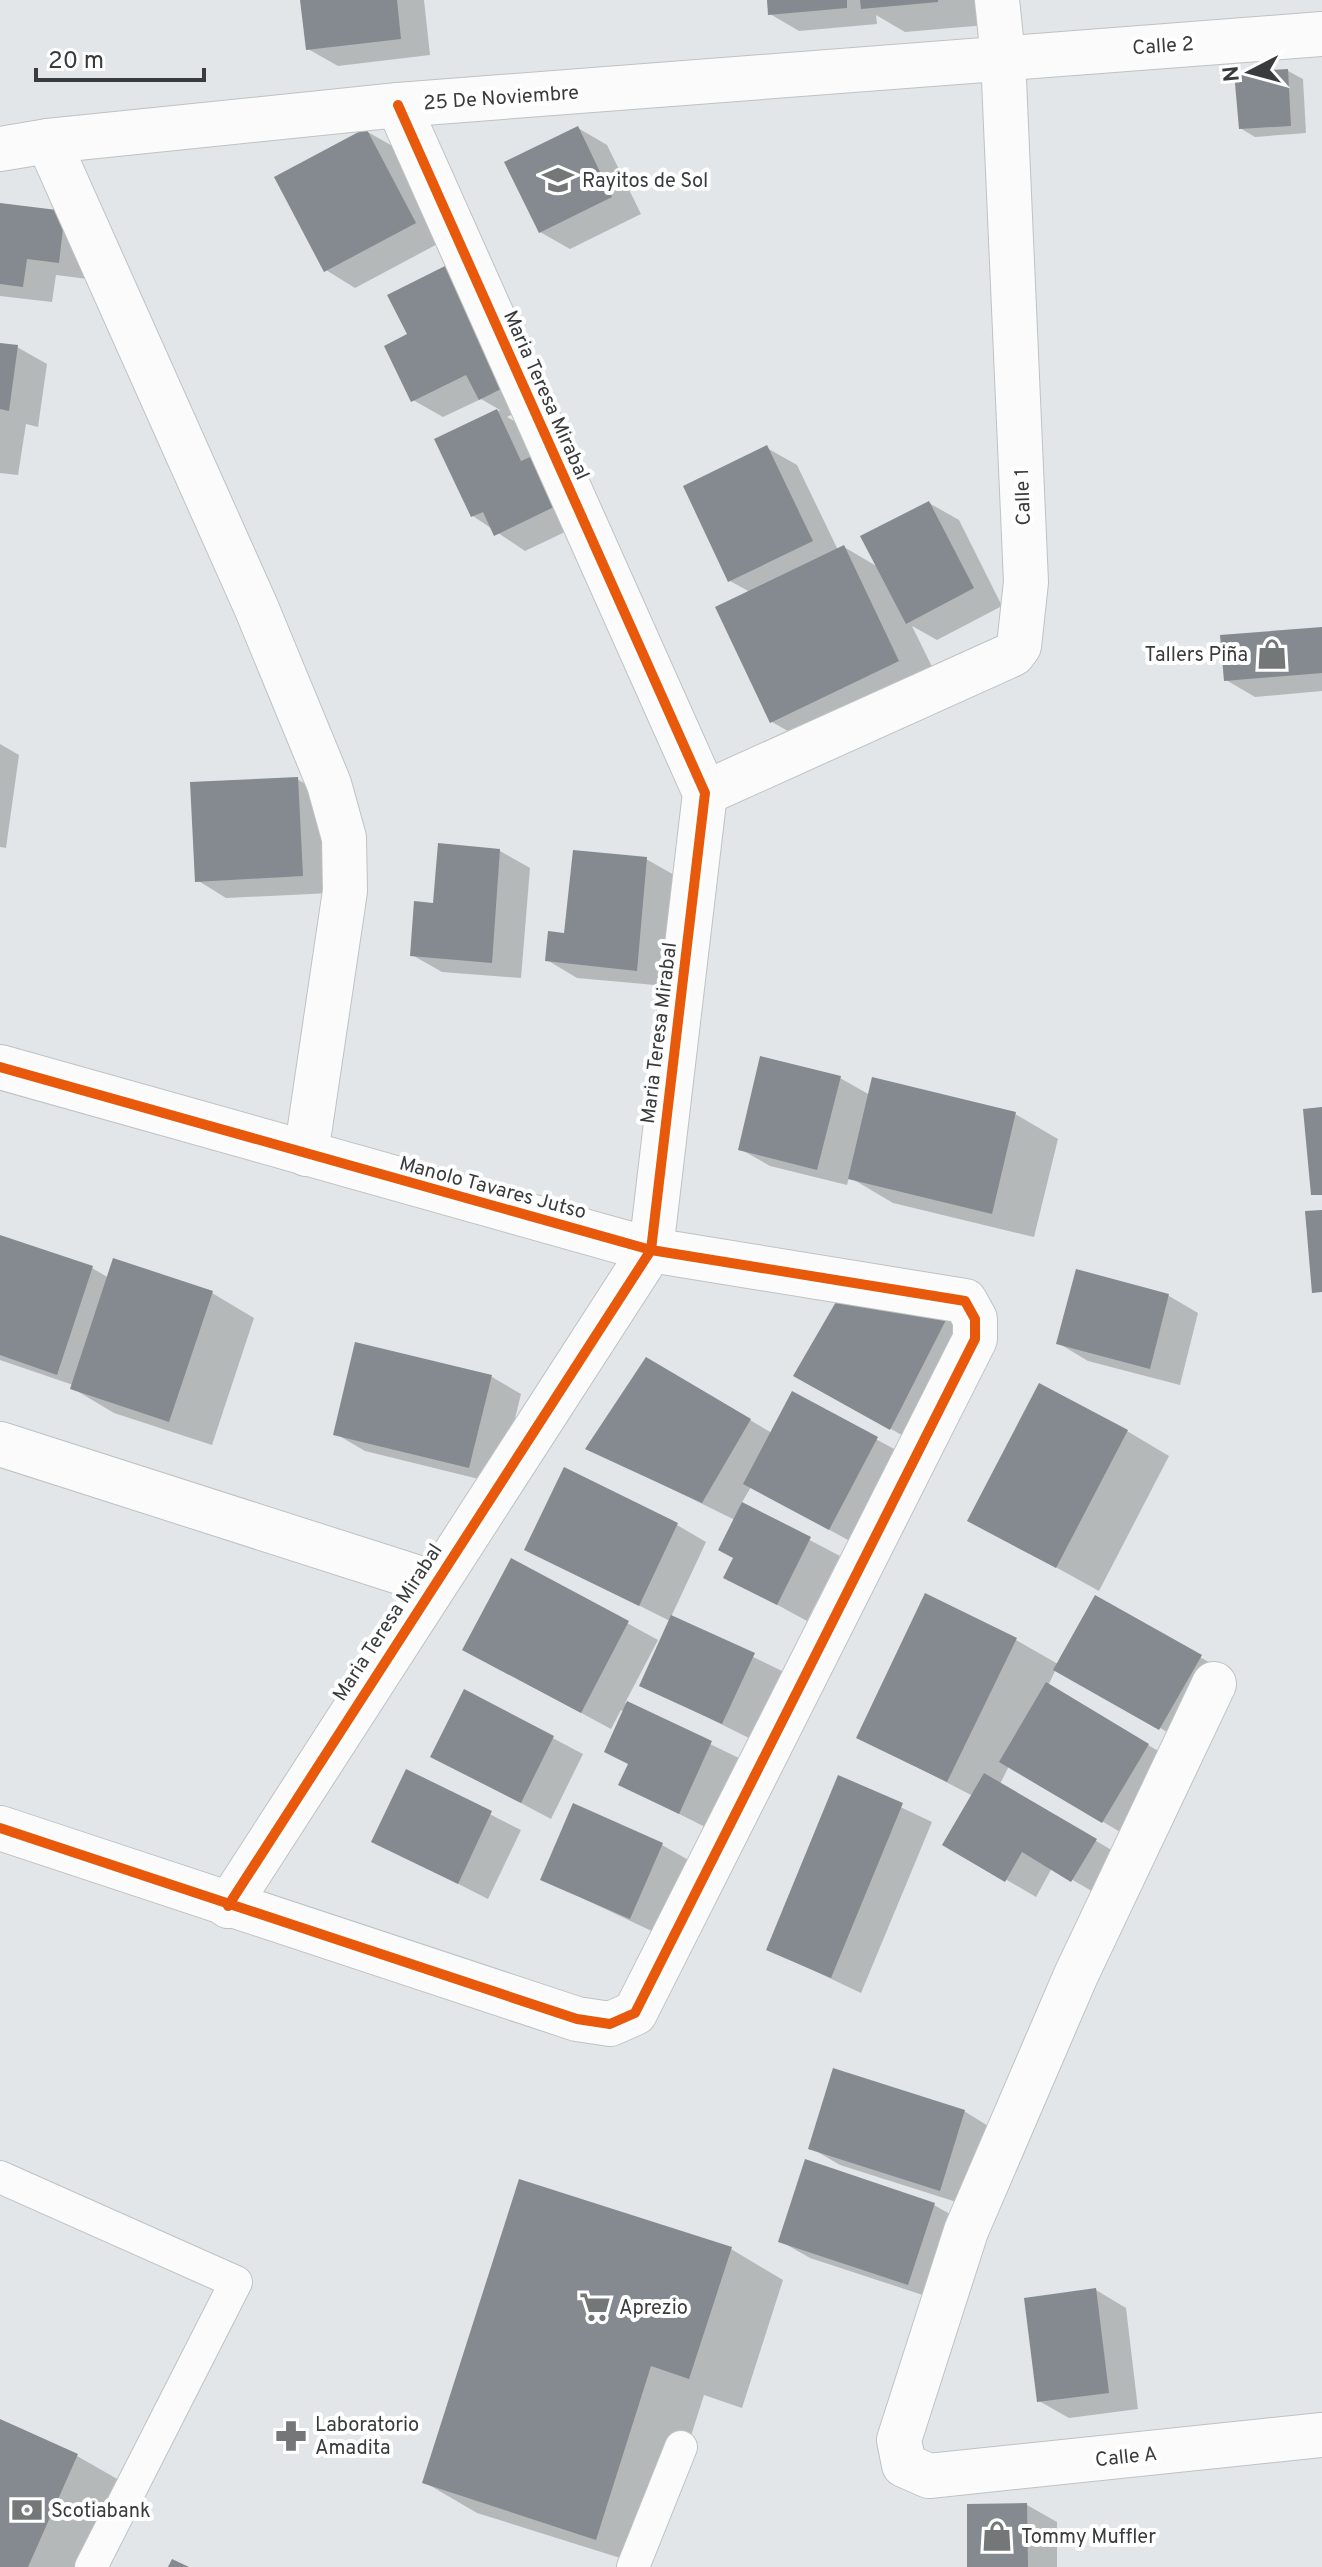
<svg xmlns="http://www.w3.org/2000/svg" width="1322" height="2567" font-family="Overpass,sans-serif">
<rect width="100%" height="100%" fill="#e3e6e8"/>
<g fill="#0003">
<polygon points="302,0 424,0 430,55 338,66 308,49"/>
<polygon points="769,0 991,0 986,25 905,32 876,15 877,24 799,31 770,14"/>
<polygon points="1288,71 1303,79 1306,133 1255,137 1240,128"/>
<polygon points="578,128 607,145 641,214 570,249 540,232"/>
<polygon points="366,131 396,148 445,240 355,288 326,270"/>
<polygon points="0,205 65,213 88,279 56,275 52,302 0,296"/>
<polygon points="445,269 475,286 532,405 507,417 527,428 586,522 525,551 473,516 437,439 500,410 481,399 443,417 413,400 410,335"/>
<polygon points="0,345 17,347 47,364 38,427 26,424 18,475 0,473"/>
<polygon points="767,448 797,465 838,550 844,547 878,567 929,503 959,520 1002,606 937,640 912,626 941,685 814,746 772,722 750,592 730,581"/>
<polygon points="1322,629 1322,691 1255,697 1226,680"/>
<polygon points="0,744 19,755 6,848 0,847"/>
<polygon points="297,779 327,796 332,893 226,898 197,880"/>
<polygon points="500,851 530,868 521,978 442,972 412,955 435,905"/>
<polygon points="646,859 676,876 666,986 577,978 547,960 566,935"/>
<polygon points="840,1078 870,1095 1015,1114 1058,1139 1034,1237 893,1203 849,1177 847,1185 770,1166 740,1149"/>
<polygon points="0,1237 92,1268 109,1278 212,1293 254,1318 212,1445 114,1413 72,1388 73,1385 0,1360"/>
<polygon points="1078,1272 1169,1296 1198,1313 1180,1385 1088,1361 1058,1343"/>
<polygon points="948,1316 978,1333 921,1446 796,1375"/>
<polygon points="357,1345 492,1377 521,1394 499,1484 365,1451 336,1434"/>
<polygon points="647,1360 772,1433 793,1394 907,1456 859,1546 751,1487 741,1504 840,1556 807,1621 726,1577 735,1558 735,1520 588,1448"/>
<polygon points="1127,1431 1169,1456 1099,1591 970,1520"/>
<polygon points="677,1525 706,1542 671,1617 784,1672 753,1740 642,1685 670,1621 526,1549"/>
<polygon points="512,1560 658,1640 625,1703 741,1759 709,1829 620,1784 630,1765 624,1712 621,1710 611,1729 494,1666"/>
<polygon points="1095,1598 1230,1674 1190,1745 1056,1669 1048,1686 1177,1762 1132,1839 1009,1766 1000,1784 1125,1858 1102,1897 1052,1868 1036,1897 945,1844 973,1796 859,1737 1016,1640 1058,1664"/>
<polygon points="465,1692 583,1754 551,1819 432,1756"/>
<polygon points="407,1772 521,1830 488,1899 374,1841"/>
<polygon points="839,1778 932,1822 861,1993 768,1949"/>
<polygon points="662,1845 692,1862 660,1935 542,1879"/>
<polygon points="964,2111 993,2129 969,2206 840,2165 811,2148"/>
<polygon points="934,2205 964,2222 938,2300 810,2258 780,2241"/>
<polygon points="731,2249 783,2280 742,2408 704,2395 649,2567 477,2513 424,2482"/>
<polygon points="1096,2290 1126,2308 1138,2409 1069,2418 1039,2401"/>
<polygon points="0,2421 77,2456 119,2480 81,2567 0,2567"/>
<polygon points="1027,2505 1057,2522 1057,2567 969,2567"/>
</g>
<g fill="#848a8f">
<polygon points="300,0 397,0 401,39 306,50"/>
<polygon points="767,0 847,0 847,8 768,15"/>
<polygon points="860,0 938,0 938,2 861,9"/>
<polygon points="1288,69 1291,126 1239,129 1234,72"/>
<polygon points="578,126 612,197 539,233 504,162"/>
<polygon points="366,128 416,223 324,272 274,177"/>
<polygon points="0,203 65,211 59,263 27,259 23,287 0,284"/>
<polygon points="445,266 503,388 479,400 466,375 411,402 384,346 407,334 387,295"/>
<polygon points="0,343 18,345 9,411 0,409"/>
<polygon points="497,409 521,461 535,455 558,505 494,536 483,512 471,517 434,439"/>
<polygon points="767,445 813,541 728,582 683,486"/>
<polygon points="929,501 974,588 906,624 860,536"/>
<polygon points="844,545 899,661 770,723 715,607"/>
<polygon points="1322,627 1322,673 1224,681 1220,635"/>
<polygon points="298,777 303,876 195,882 190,782"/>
<polygon points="438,843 500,849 492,963 410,956 414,901 433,903"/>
<polygon points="573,850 647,857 637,971 545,961 548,931 564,933"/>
<polygon points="760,1056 841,1076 817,1170 738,1150"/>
<polygon points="872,1077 1016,1112 992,1214 848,1179"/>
<polygon points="1322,1107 1322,1195 1311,1195 1303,1109"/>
<polygon points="1322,1210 1322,1292 1312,1293 1305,1211"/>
<polygon points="0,1235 93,1266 57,1375 0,1355"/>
<polygon points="113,1258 213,1291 169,1422 70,1389"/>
<polygon points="1076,1269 1169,1294 1150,1369 1056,1344"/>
<polygon points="844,1288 949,1314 890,1430 793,1376"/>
<polygon points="355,1342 492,1375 469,1468 333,1435"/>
<polygon points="646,1357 751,1419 702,1503 585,1449"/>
<polygon points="1039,1383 1128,1430 1056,1568 967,1521"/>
<polygon points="792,1391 878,1437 829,1530 743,1484"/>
<polygon points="564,1467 678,1523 639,1606 524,1550"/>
<polygon points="742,1502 811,1537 777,1605 723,1578 733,1558 718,1550"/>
<polygon points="511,1558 629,1621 581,1713 462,1650"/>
<polygon points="925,1593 1017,1638 947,1782 856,1738"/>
<polygon points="1095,1595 1202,1655 1159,1730 1053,1670"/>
<polygon points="671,1615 755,1653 722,1724 639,1686"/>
<polygon points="1046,1682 1149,1744 1102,1823 999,1762"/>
<polygon points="464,1689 554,1736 521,1803 430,1757"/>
<polygon points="627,1701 712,1741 679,1814 618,1785 628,1764 604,1752"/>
<polygon points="406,1769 492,1811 458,1884 371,1842"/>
<polygon points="984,1773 1097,1839 1071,1882 1022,1852 1005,1882 942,1845"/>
<polygon points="838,1775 903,1803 831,1978 766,1950"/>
<polygon points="573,1803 663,1843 630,1919 540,1880"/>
<polygon points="833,2068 965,2110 940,2191 808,2149"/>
<polygon points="805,2159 935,2203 908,2285 778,2242"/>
<polygon points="519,2179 732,2247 689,2379 651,2366 596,2540 422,2483"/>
<polygon points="1096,2288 1109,2393 1037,2402 1024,2298"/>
<polygon points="0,2419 78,2454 28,2567 0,2567"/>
<polygon points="1027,2503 1028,2567 967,2567 967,2504"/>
<polygon points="172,2559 189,2567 168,2567"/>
</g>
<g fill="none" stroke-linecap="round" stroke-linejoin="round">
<defs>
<g id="service">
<polyline points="0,2177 236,2282 91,2567"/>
<polyline points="633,2567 681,2447"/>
</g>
<g id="minor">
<polyline points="48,141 256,607 329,784 344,838 345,891 306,1154"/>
<polyline points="0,149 48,141 398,105 1322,34"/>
<polyline points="705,793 1013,654 1019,646 1026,582 1003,57 997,0"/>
<polyline points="0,1067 651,1250 965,1301 975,1319 975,1339 635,2013 610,2024 577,2019 0,1828"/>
<polyline points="0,1444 434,1583"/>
<polyline points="1214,1684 1076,1975 966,2231 899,2440 904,2465 929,2476 1322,2435"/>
<polyline points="228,1906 651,1250 705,793 398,105"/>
</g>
</defs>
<use href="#service" stroke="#bfc2c3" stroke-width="34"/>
<use href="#minor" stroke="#bfc2c3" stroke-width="46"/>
<use href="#service" stroke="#fbfbfc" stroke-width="32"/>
<use href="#minor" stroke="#fbfbfc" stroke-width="44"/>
<defs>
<g id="cycleway">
<polyline points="0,1067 651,1250 965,1301 975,1319 975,1339 635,2013 610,2024 577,2019 0,1828"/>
<polyline points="228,1906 651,1250 705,793 398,105"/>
</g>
</defs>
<use href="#cycleway" stroke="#fff" stroke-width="15"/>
<use href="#cycleway" stroke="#e8590c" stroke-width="10"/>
</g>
<defs>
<symbol id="school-bare" viewBox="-9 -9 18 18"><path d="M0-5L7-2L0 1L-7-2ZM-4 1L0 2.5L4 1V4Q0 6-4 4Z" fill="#747778" stroke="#fff" stroke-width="2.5" paint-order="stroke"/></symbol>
<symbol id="shop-bare" viewBox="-9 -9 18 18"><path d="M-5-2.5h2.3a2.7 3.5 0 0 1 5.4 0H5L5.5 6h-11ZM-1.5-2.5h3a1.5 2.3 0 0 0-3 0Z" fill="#747778" stroke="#fff" stroke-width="2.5" paint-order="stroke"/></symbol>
<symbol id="supermarket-bare" viewBox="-9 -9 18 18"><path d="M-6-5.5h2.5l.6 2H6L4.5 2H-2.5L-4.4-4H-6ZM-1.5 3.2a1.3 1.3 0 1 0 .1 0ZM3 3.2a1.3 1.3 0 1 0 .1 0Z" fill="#747778" stroke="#fff" stroke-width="2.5" paint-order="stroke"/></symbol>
<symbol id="pharmacy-bare" viewBox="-9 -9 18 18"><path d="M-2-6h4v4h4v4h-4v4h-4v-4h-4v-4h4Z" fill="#747778" stroke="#fff" stroke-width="2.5" paint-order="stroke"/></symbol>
<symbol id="bank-bare" viewBox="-9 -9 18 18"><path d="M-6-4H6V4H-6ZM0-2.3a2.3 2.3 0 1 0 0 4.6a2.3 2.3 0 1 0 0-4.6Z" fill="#747778" stroke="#fff" stroke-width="2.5" paint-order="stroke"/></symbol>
</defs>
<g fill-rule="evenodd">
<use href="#school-bare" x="536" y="158" width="44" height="44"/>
<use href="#shop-bare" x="1250" y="632" width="44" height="44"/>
<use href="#supermarket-bare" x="573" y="2285" width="44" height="44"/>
<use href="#pharmacy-bare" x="269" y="2414" width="44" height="44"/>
<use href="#bank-bare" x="5" y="2488" width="44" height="44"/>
<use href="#shop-bare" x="975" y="2514" width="44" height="44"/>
</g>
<g text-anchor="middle" stroke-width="8" stroke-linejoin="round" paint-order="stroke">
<g font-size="20" fill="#393b3c" stroke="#fff">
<text transform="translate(1163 45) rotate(-4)" y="7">Calle 2</text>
<text transform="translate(501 97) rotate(-4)" y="7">25 De Noviembre</text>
<text transform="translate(547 395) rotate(66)" y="7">Maria Teresa Mirabal</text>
<text transform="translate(1022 497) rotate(-92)" y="7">Calle 1</text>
<text transform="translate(658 1033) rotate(-83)" y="7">Maria Teresa Mirabal</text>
<text transform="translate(493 1187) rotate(15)" y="7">Manolo Tavares Jutso</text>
<text transform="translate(387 1622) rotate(-57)" y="7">Maria Teresa Mirabal</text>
<text transform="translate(1126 2456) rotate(-6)" y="7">Calle A</text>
</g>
<g font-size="20" fill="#393b3c" stroke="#fff" text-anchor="start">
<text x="582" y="187">Rayitos de Sol</text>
<text x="1248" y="661" text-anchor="end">Tallers Piña</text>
<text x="619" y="2314">Aprezio</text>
<text x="315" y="2431">Laboratorio<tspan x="315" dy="23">Amadita</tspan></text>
<text x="51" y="2517">Scotiabank</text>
<text x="1021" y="2543">Tommy Muffler</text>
</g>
</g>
<g transform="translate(1250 72) rotate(264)" stroke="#ffffff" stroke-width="6" paint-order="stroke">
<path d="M0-6L14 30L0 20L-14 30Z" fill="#393b3c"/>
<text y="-12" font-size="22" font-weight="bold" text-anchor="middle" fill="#393b3c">N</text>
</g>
<path d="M36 68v12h168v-12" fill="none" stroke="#393b3c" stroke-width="4"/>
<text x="48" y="68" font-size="24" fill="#393b3c" stroke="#ffffff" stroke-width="6" paint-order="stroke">20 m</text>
</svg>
